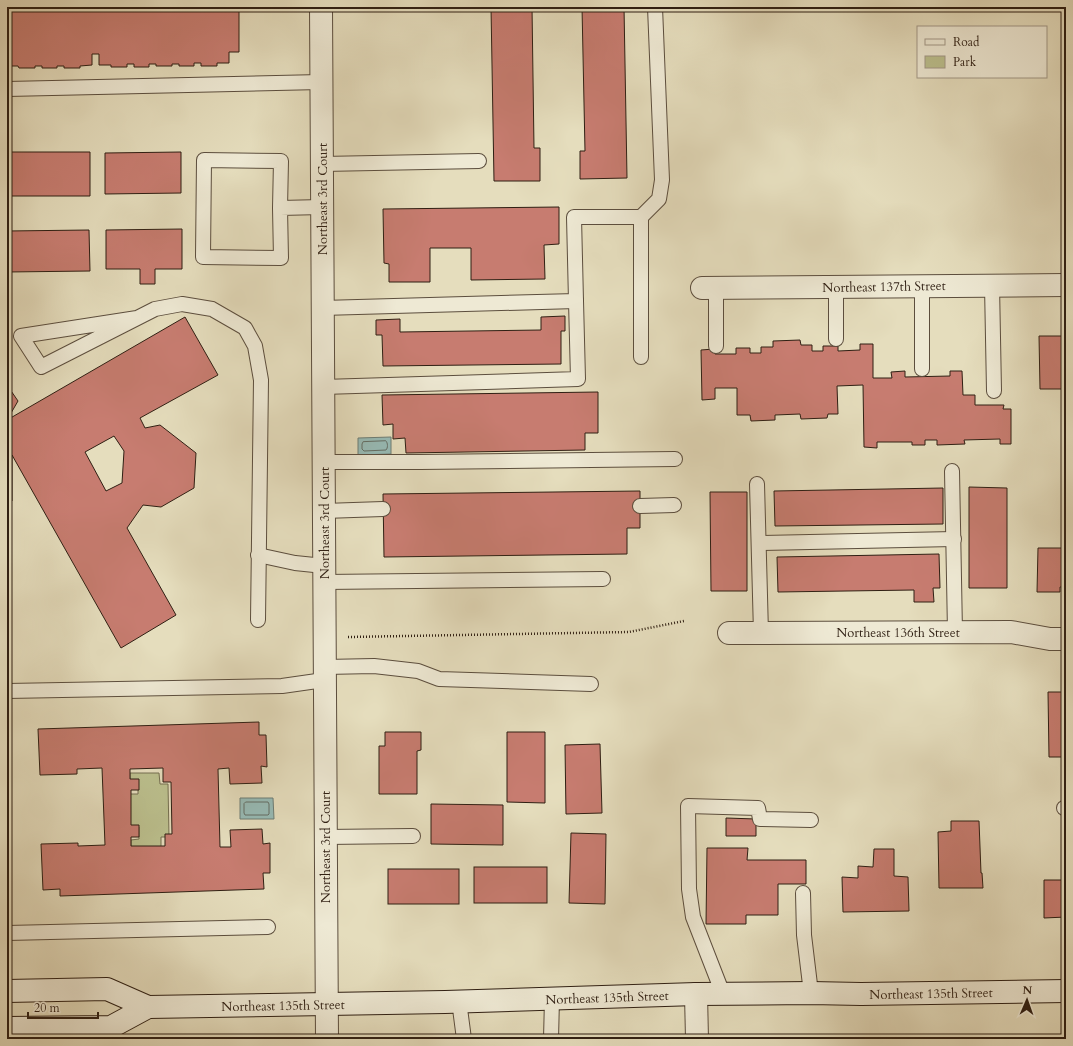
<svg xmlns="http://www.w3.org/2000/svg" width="1073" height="1046" font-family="Cardo,serif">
<rect width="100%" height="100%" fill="#e5ddbd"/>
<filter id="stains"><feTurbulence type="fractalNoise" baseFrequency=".005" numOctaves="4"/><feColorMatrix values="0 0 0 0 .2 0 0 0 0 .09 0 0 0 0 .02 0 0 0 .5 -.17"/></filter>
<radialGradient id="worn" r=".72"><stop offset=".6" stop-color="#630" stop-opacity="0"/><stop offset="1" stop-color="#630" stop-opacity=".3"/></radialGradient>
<polygon fill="#bbbf8d" stroke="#756f50" points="130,773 159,773 160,784 168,784 169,837 161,837 161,849 131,849 131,840 139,839 139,827 130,827 130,794 138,794 138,782 130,782"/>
<g fill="#97bbb6" stroke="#6d7d75">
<polygon points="391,437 391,454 358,455 358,438"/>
<polygon points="240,798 273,798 274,819 240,819"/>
</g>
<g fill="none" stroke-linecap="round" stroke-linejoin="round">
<g stroke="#636d64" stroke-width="1">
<path d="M 386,441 C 388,443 388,448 386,450 L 364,451 L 362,449 L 362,444 L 363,442 Z"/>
<polygon points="246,802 268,802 269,804 269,814 268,815 245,815 244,813 244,804"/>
</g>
</g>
<g fill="#c77c70" stroke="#2f1f13" fill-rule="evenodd">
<polygon points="7,7 91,7 91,10 98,10 98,7 239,7 239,52 229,52 229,63 217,63 217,66 201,66 201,63 194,63 194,66 179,66 179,64 172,64 172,66 156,66 156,64 149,64 149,67 134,67 134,64 127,64 127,67 111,67 111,65 99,65 99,54 92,54 92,65 80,66 80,68 64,68 64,66 57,66 57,68 42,68 42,66 35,66 35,68 19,68 18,66 7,66"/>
<polygon points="491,7 532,7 534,148 540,148 540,181 494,181"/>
<polygon points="582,7 624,7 627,178 580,179 580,151 585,151"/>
<polygon points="7,142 11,142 11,152 90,152 90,196 7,196"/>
<polygon points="181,152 181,193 105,194 105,153"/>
<polygon points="559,207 559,244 544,245 545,279 471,280 471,248 430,248 430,282 389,282 389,264 384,263 383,209"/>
<polygon points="182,229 182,269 155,269 155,284 140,284 140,269 106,269 106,230"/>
<polygon points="89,230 90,271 7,272 7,231"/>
<polygon points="565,316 565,331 561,331 561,364 383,366 382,335 376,335 376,320 400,319 400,332 541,330 541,317"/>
<path d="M 185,317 L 218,375 L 140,418 L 145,428 L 160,425 L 196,453 L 194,488 L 161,507 L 143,505 L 127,528 L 176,615 L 121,648 L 12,455 L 12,501 L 7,504 L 7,385 L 18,401 L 7,420 ZM 114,436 L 124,451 L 122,483 L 106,491 L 85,452 Z"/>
<polygon points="1039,336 1066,336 1066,389 1040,389"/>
<polygon points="800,340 801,345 812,345 812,351 823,351 823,346 838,346 838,351 860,350 860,344 873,344 873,378 892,378 891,372 905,371 905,377 950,376 950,371 962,371 963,395 975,395 975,405 1004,405 1003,409 1011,409 1011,444 1000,444 1000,439 964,440 965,444 937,445 937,440 925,440 925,445 912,445 912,442 877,442 877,448 864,447 863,385 837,386 838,414 828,414 827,418 801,419 800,414 775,415 775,420 751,421 750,415 737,415 737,388 715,388 715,399 702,400 701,350 714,349 715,354 736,354 736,348 750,348 750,353 761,353 761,347 773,347 773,341"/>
<polygon points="598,392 598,433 585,433 585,450 406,453 405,438 393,439 393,424 383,425 382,395"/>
<polygon points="969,487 1007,488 1007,588 969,588"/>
<polygon points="943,488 943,524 775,526 774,491"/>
<polygon points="640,491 640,528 627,528 627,554 384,557 383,494"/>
<polygon points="710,492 747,492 747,591 711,591"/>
<polygon points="1038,548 1066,548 1066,587 1060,587 1060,592 1037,592"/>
<polygon points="939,554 940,588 933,588 934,602 914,602 914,590 778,592 777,557"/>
<polygon points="1048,692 1066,692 1066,757 1049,757"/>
<path d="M 259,722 L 259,735 L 266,735 L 267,767 L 261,766 L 262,783 L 230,784 L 229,768 L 218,769 L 220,847 L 231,847 L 230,830 L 262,829 L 263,844 L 270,843 L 270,873 L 263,873 L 264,889 L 60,896 L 60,889 L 43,890 L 41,844 L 78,843 L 78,846 L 105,845 L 102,768 L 77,769 L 77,774 L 40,775 L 38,729 ZM 163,768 L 163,782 L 171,782 L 172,834 L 165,834 L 165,846 L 131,846 L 131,837 L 139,837 L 139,825 L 131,825 L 131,790 L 139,790 L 139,779 L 130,779 L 130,769 Z"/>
<polygon points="385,732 421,732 421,750 417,751 417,794 379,794 379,746 385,746"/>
<polygon points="507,732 545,732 545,803 507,802"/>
<polygon points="600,744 602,813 566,814 565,745"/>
<polygon points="431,804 503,805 503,845 431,844"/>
<polygon points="726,818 756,819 756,836 726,836"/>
<polygon points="951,821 979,821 981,873 982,873 983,888 939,888 938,832 951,831"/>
<polygon points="571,833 606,834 605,904 569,903"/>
<polygon points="707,848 748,848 747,860 806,860 806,884 778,884 778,915 746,915 746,924 706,924"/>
<polygon points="874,849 894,849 894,876 908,877 909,911 843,912 842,877 858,878 858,866 873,867"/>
<rect x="474" y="867" width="73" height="36"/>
<rect x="388" y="869" width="71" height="35"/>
<polygon points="1044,880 1066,880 1066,917 1044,918"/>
</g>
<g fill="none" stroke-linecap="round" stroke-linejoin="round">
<defs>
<g id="service">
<polyline points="7,89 321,82"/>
<polyline points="322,164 479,161"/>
<polyline points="280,208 281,258 203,257 204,160 281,161 280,208 322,207"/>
<polyline points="641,217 659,199 662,180 655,7"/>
<polyline points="992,285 994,391"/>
<polyline points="836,287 836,339"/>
<polyline points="716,288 716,346"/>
<polyline points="322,308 576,301 574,217 641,217 641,357"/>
<polyline points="137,318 21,336 41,367 155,309 182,304 212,309 245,328 255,346 261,380 258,620"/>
<polyline points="922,369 922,286"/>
<polyline points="323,387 578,379 576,301"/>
<polyline points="323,462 420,462 675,459"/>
<polyline points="952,471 955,632"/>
<polyline points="757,484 761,633"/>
<polyline points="640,506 674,505"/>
<polyline points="324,511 383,509"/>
<polyline points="759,543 954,539"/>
<polyline points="258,555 295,563 324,566"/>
<polyline points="324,582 603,579"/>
<polyline points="325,667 374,666 418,671 439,679 591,684"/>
<polyline points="7,691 282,686 324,680"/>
<polyline points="1064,808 1066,808"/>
<polyline points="325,837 413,836"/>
<polyline points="803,893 804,935 811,993"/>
<polyline points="7,933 268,927"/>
<polyline points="723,994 693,917 689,889 688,806 758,808 760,819 811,820"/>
<polyline points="459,1001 464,1039"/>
<polyline points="551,1039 552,999"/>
</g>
<g id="minor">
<polyline points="321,7 327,1039"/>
<polyline points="702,288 1066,285"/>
<polyline points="729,633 1011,632 1050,639 1066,639"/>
<polyline points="696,994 697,1039"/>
</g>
<g id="secondary">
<polyline points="7,991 107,989 148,1007 445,1002 696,994 811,993 861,994 1066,991"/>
<polyline points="7,1028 111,1027 148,1007"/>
</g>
</defs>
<use href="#service" stroke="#5c4e3e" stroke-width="16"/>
<use href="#minor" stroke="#5c4e3e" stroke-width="24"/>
<use href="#secondary" stroke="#2f1f13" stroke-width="24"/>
<polyline stroke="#2f1f13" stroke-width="2.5" stroke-dasharray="1 2" stroke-linecap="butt" points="348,637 629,632 684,621"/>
<use href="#service" stroke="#eee9d4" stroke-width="14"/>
<use href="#minor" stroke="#eee9d4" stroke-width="22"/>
<use href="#secondary" stroke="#eee9d4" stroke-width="22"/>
</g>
<g text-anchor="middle" stroke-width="3.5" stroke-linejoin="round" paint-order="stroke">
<g font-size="13" fill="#2f1f13" stroke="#eee9d4">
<text transform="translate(322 199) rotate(-90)" y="5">Northeast 3rd Court</text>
<text transform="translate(884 286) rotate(-1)" y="5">Northeast 137th Street</text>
<text transform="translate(324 523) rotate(-90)" y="5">Northeast 3rd Court</text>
<text x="898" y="637">Northeast 136th Street</text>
<text transform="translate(325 847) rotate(-90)" y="5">Northeast 3rd Court</text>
<text transform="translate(931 993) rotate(-1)" y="5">Northeast 135th Street</text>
<text transform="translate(607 997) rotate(-2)" y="5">Northeast 135th Street</text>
<text transform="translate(283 1005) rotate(-1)" y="5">Northeast 135th Street</text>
</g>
</g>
<rect width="1073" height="1046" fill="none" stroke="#e5ddbd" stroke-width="24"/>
<rect x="8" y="8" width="1057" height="1030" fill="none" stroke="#2f1f13" stroke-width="2"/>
<rect x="12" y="12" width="1049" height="1022" fill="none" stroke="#2f1f13"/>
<rect x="917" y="26" width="130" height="52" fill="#eee9d4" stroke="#a29887"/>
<rect x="925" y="39" width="20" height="6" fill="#eee9d4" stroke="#a29887"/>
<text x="953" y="46" font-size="12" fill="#2f1f13">Road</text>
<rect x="925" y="56" width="20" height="12" fill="#bbbf8d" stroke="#a29887"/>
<text x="953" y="66" font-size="12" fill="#2f1f13">Park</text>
<g transform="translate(1027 1000) rotate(2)" stroke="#eee9d4" stroke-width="3" paint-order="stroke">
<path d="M0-3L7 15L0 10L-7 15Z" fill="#2f1f13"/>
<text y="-6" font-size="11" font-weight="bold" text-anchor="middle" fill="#2f1f13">N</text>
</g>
<path d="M28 1012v6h70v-6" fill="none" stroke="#2f1f13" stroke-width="2"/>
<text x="34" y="1012" font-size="12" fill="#2f1f13" stroke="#eee9d4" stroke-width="3" paint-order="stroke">20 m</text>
<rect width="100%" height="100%" filter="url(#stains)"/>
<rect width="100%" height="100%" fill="url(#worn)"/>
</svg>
